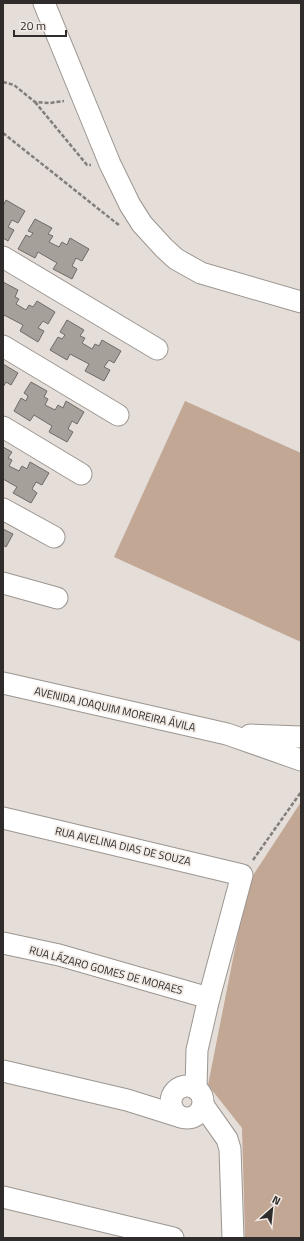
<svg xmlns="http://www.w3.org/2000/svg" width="304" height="1241" font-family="'Titillium Web',sans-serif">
<rect width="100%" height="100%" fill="#e4ddd8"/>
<g fill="#c3a795">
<polygon points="185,401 301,453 301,642 114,557"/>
<polygon points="301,802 301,1238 245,1238 242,1128 208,1085 248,883"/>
</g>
<g fill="#a6a09b" stroke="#716b67">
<polygon points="6,200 25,211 18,223 12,220 8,227 14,230 8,241 3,238 3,206"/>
<polygon points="35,219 52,228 48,234 53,236 49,242 59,247 62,242 67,245 70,238 89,249 82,261 76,258 72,266 77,269 72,279 53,269 57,263 38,252 35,258 18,249 26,235 30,237 33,233 28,231"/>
<polygon points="3,282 18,290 15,297 19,299 16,304 26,310 29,305 33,307 37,301 55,312 48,324 43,321 38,328 44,331 38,342 20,331 23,325 4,315 3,317"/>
<polygon points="67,320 84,330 80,336 85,338 82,343 92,349 95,344 99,346 102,340 121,351 114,363 109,360 104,367 110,370 104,381 85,371 89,364 70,354 67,360 50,350 58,337 62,339 65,335 60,332"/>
<polygon points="3,364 18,373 11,385 6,382 3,387"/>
<polygon points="31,382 47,391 44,397 48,399 45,405 55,410 58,405 63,408 66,401 84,412 77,424 72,421 68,429 73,432 67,442 49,432 52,426 34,415 30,421 14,411 21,398 26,401 28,396 24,393"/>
<polygon points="3,447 12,452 8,458 12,460 9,466 19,471 22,466 27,469 30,462 49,473 42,485 36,482 32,489 37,493 31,503 13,493 17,487 3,479"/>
<polygon points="3,529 13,534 6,547 3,545"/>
</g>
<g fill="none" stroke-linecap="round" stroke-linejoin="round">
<defs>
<g id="minor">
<polyline points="44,3 110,164 130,205 142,224 164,248 176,259 201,273 301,302"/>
<polyline points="3,257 157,349"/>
<polyline points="3,346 118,415"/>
<polyline points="3,427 81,474"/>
<polyline points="3,509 54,537"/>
<polyline points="3,583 57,598"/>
<polyline points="3,683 227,734 301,760"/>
<polyline points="250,735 301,737"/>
<polyline points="3,818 242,875 209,998 197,1050 196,1089"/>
<polyline points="3,943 59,955 209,998"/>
<polyline points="3,1071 127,1100 178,1116"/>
<circle cx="187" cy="1102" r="16"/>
<polyline points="203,1105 227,1139 230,1149 233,1238"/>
<polyline points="3,1197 173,1238"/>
</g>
</defs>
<use href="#minor" stroke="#9c9691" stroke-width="23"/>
<g stroke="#837e7b" stroke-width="2.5" stroke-dasharray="4 2" stroke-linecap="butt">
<polyline points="3,82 14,85 35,102 50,103 64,101"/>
<polyline points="35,102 87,165 91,165"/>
<polyline points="3,133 120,226"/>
<polyline points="253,860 301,792"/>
</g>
<use href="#minor" stroke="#fff" stroke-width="21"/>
</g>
<g text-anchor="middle" stroke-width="3.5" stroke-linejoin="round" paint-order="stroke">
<g font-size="11" fill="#2f2c2b" stroke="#f1eae5">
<text transform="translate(115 709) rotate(13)" y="4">AVENIDA JOAQUIM MOREIRA ÁVILA</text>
<text transform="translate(123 846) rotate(13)" y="4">RUA AVELINA DIAS DE SOUZA</text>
<text transform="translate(106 970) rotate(15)" y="4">RUA LÁZARO GOMES DE MORAES</text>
</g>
</g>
<rect width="304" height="1241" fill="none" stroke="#2f2c2b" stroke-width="8"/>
<g transform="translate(272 1209) rotate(27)" stroke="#f1eae5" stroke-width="3" paint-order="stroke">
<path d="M0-3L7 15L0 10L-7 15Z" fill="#2f2c2b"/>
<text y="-6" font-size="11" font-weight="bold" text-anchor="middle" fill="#2f2c2b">N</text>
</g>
<path d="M14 30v6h52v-6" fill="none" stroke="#2f2c2b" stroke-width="2"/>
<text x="20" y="30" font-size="12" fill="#2f2c2b" stroke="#f1eae5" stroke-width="3" paint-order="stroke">20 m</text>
</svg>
